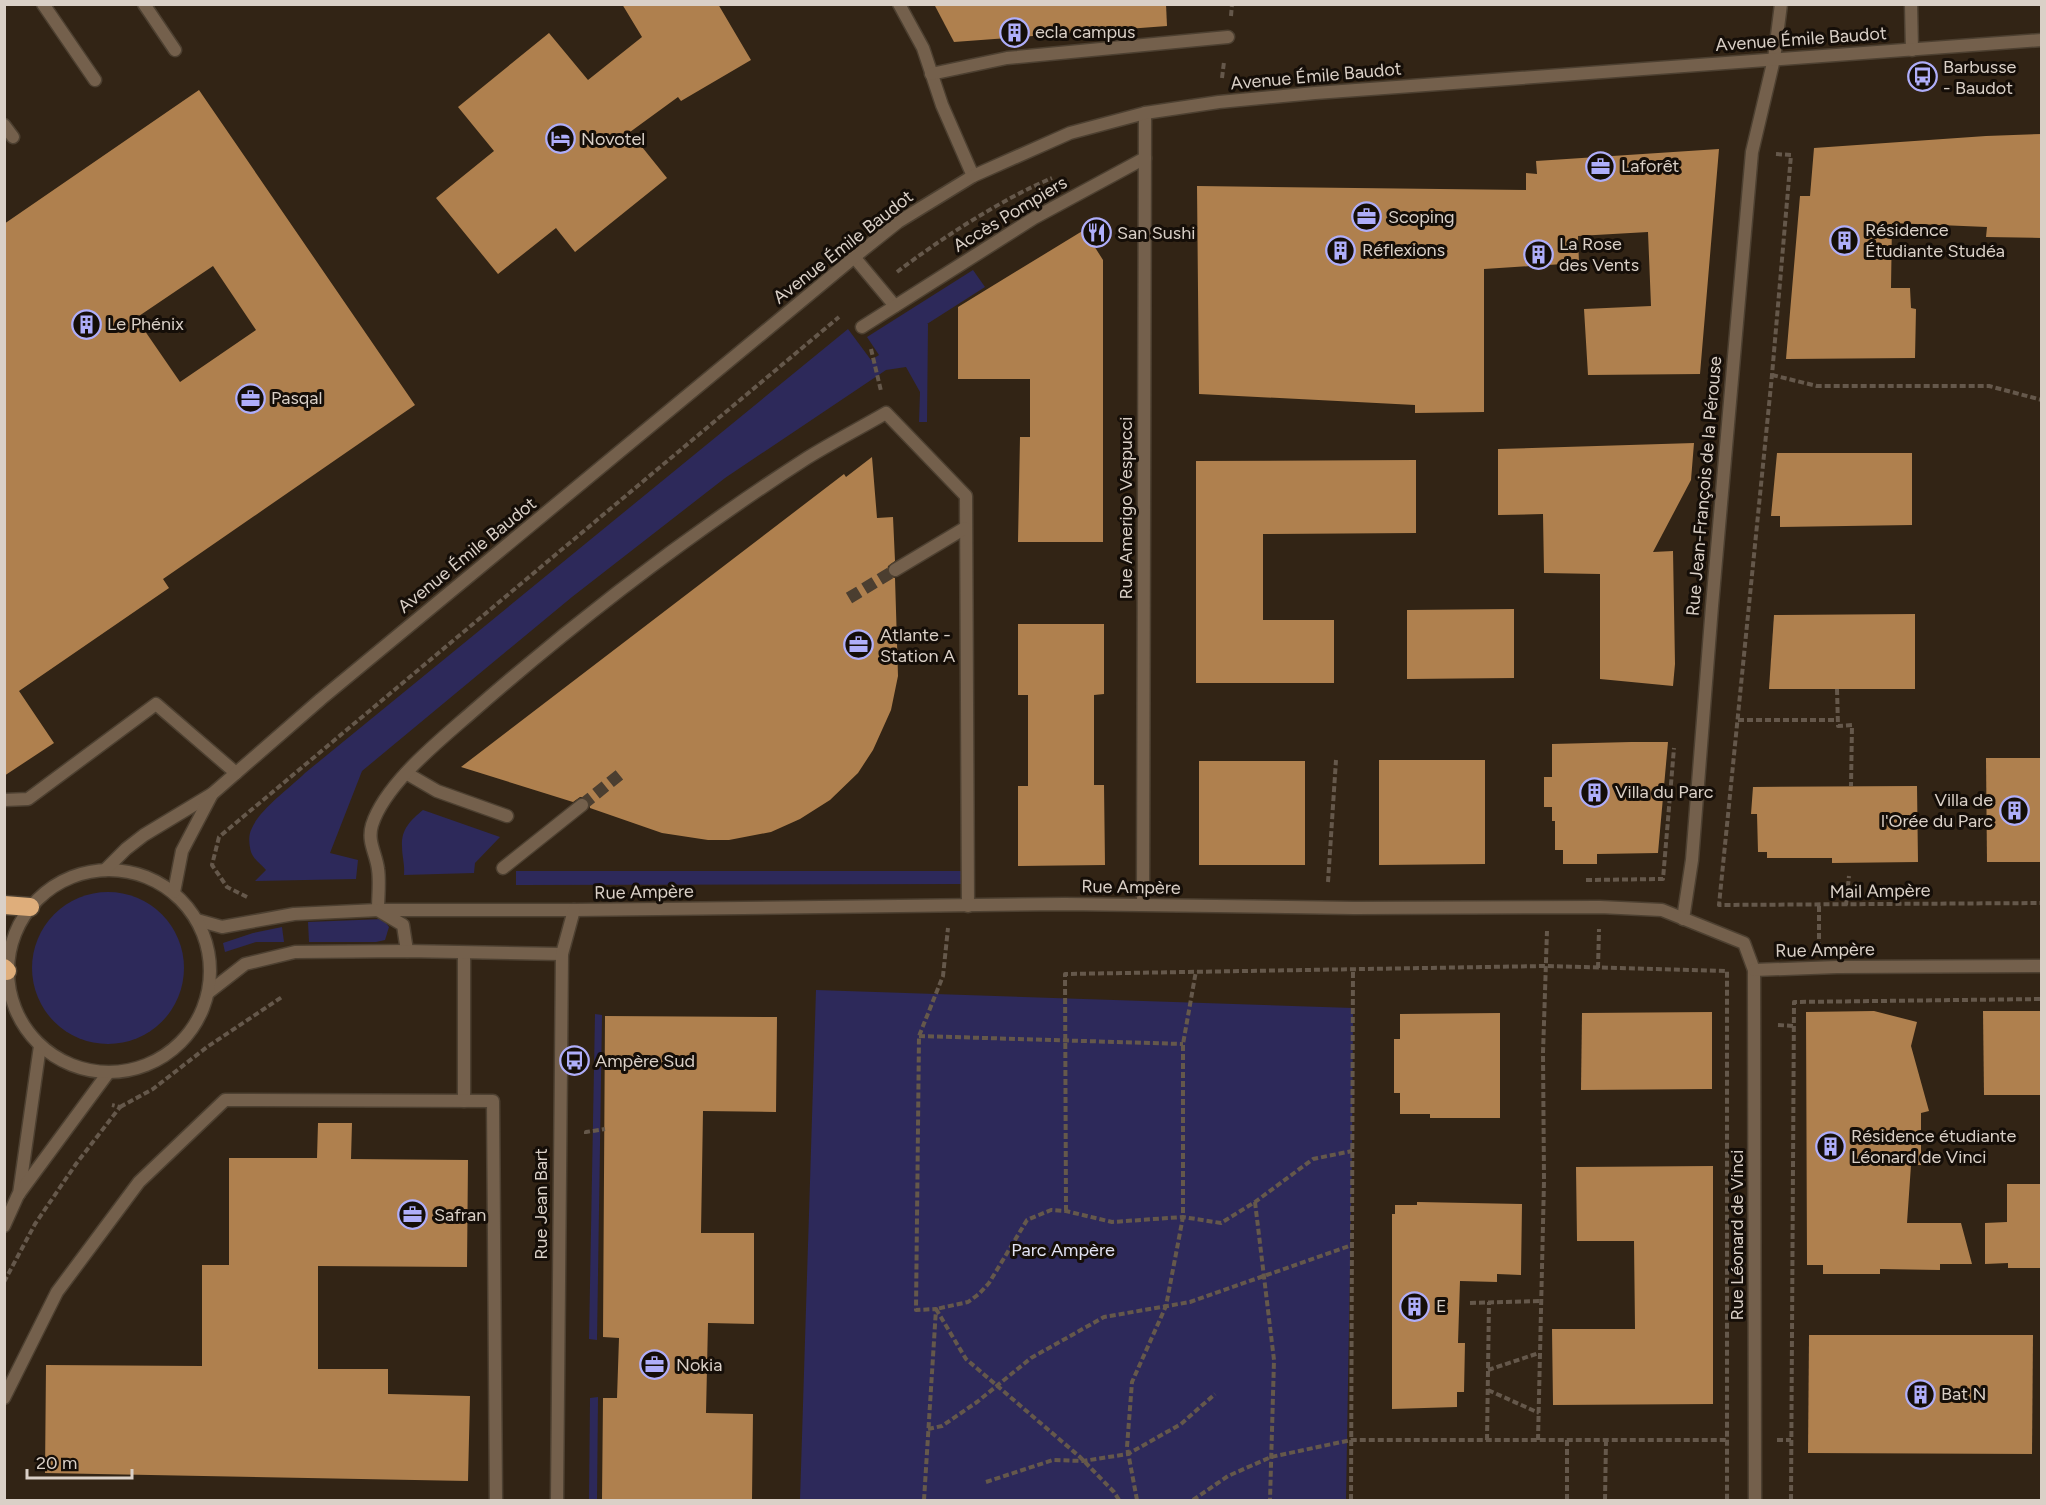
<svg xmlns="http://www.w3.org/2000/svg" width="2046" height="1505" font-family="Figtree,sans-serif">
<rect width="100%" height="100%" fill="#322415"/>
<g fill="#2d295a">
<path d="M 973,270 L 985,287 L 927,324 L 928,324 L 927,422 L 919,422 L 920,392 L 906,367 L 886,370 L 725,478 L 572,597 L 362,771 L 330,853 L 358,860 L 356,879 L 255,881 L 266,870 C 261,864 254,860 251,852 C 249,844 248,835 252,828 C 260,809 290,788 305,773 L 848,329 L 871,360 L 879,355 L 867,337 Z"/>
<path d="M 423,810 L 500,837 L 475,863 L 474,873 L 404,875 C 405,864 402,857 402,846 C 401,829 411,820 423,810 Z"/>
<polygon points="516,871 962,871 963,884 516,885"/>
<circle cx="108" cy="968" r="76"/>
<polygon points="383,919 389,927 385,940 376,942 309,942 308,922"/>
<polygon points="282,927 284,942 256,942 225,952 223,943 253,933"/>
<polygon points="816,990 1353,1008 1352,1151 1346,1500 800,1500"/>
<polygon points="595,1014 602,1015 597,1340 589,1339"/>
<polygon points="598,1397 597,1500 589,1500 590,1398"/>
</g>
<g fill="#af804e" fill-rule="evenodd">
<polygon points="622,4 718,4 751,60 681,101 678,97 630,132 667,178 575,252 556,228 498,274 436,198 494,151 458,107 549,33 588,80 642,37"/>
<polygon points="934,4 1166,4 1167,26 954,42"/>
<path d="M 199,90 L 415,405 L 163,579 L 169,588 L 19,691 L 54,743 L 4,776 L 4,224 ZM 213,266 L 256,330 L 180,382 L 136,318 Z"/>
<polygon points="2042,134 2042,238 1986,237 1987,227 1892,223 1891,288 1910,288 1911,308 1916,309 1915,358 1786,359 1800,196 1810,196 1814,148 1986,136"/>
<polygon points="1719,149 1700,374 1588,375 1584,309 1651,306 1648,232 1578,236 1579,263 1484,269 1484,412 1415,413 1415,405 1199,394 1197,186 1526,190 1526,173 1537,174 1536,161"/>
<polygon points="1084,230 1103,260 1103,542 1018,542 1020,437 1030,437 1030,379 958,379 958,307"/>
<polygon points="1694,443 1691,480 1653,552 1673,551 1675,664 1673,686 1600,679 1600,574 1544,573 1543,514 1498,515 1498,449"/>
<polygon points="1777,453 1912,453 1912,525 1780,527 1780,516 1771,516"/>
<polygon points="872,457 877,518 893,517 895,561 888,566 887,571 891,577 895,578 898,676 891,710 873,750 858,773 830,800 800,819 771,832 729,840 708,840 662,833 590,808 589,800 584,797 580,797 573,802 461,767 844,474 846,477"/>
<polygon points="1416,460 1416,533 1263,534 1263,620 1334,620 1334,683 1196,683 1196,461"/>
<polygon points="1514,609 1514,678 1407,679 1407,610"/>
<polygon points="1915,614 1915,689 1769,689 1774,615"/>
<polygon points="1018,624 1104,624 1104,694 1094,695 1094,785 1104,785 1105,865 1018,866 1018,786 1028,786 1028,695 1018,695"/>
<polygon points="1631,742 1668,742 1658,853 1597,854 1597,864 1563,864 1563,850 1555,850 1555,821 1552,821 1552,807 1544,807 1544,777 1552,777 1552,744"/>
<polygon points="1986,758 2042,758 2042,862 1987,862"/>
<polygon points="1379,760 1485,760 1485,864 1379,865"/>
<rect x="1199" y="761" width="106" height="104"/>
<polygon points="1917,786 1918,862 1832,863 1832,858 1767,858 1767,852 1758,852 1757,814 1751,814 1753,787"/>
<polygon points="1874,1011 1917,1022 1911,1046 1929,1111 1921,1113 1921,1165 1911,1165 1907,1223 1961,1223 1972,1264 1940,1264 1940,1270 1880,1269 1880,1274 1823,1274 1823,1265 1807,1265 1806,1012"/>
<polygon points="1983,1011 2042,1011 2042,1095 1984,1095"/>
<polygon points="1712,1012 1712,1089 1581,1090 1582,1013"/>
<polygon points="1500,1013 1500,1118 1430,1118 1430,1114 1400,1114 1400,1093 1394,1093 1394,1039 1400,1039 1400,1014"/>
<polygon points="605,1016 777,1017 776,1112 703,1111 701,1233 754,1233 754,1324 708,1323 706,1413 753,1414 752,1500 602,1500 603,1398 617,1398 619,1338 603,1337"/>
<polygon points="318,1123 352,1123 351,1159 468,1160 467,1267 318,1266 318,1369 388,1369 388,1394 470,1396 468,1481 45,1473 46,1365 202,1366 202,1265 229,1265 229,1158 317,1158"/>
<polygon points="1713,1166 1713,1404 1553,1405 1552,1329 1635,1329 1634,1241 1577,1241 1576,1167"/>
<polygon points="2007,1184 2042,1184 2042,1268 2008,1268 2008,1263 1985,1264 1985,1223 2007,1222"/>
<polygon points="1417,1202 1522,1204 1521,1275 1497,1274 1497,1282 1460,1281 1458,1343 1465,1343 1464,1392 1457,1392 1457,1407 1392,1409 1392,1214 1395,1214 1395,1205 1417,1205"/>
<polygon points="1809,1335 2033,1335 2032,1454 1808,1453"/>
</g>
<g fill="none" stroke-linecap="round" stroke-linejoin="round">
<g stroke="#4b3e30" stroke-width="12" stroke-dasharray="12 6" stroke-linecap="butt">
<polyline points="849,598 895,570"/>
<polyline points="582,805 623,772"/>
</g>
<defs>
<g id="service">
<polyline points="43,4 95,80"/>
<polyline points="144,4 175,50"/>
<polyline points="899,4 923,48 942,105 973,176"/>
<polyline points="1911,4 1912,50"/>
<polyline points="931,74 1007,58 1228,37"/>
<polyline points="4,125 13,137"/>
<polyline points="854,257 895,306"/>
<polyline points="862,327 1034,218 1145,158"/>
<polyline points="406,773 437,791 507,816"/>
<polyline points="4,800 28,799 156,704 236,773"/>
<path d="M 407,951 L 403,925 L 378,910 C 378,896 380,882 378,869 C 376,853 367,842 372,825 C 385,784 439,741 471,713 C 576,621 689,534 807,458 C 833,442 860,428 886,413 L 966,496 L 968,906"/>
<polyline points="464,953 464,1101"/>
<polyline points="4,1398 57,1292 139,1182 225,1100 493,1101 496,1500"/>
</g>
<g id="pedestrian">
<polyline points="895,570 965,528"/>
<polyline points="503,868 582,805"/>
</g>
<g id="minor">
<polyline points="1143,904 1145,113"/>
<polyline points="1683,919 1692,860 1712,606 1752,152 1774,59"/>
<polyline points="197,920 222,927 294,914 378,910 574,910 1065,904 1354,908 1600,907 1662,910 1744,943 1754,970 1755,1500"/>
<polyline points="1754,970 1837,967 2042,966"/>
<polyline points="209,992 245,964 295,952 407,951 562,954"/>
<polyline points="19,1194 40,1046"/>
<polyline points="4,1226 18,1195 108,1073"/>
<polyline points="557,1500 562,954 574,910"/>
</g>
<g id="tertiary">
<polyline points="1774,59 1781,4"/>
<circle cx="109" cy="971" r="101"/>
<polyline points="105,870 126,849 144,835 212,794 321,699 863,250 898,222 973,176 1070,133 1145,113 1219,102 1315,93 2042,40"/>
<polyline points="174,892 182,851 212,794"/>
</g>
<g id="motorway">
<polyline points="4,905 30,907"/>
<polyline points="4,968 7,971"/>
</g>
</defs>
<use href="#service" stroke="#4d4031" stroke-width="15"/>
<use href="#pedestrian" stroke="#4d4031" stroke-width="15"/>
<use href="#minor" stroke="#4d4031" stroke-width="15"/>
<use href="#tertiary" stroke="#4d4031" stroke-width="15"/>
<use href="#motorway" stroke="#4d4031" stroke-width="21"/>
<g stroke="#65584b" stroke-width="4" stroke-dasharray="6 3" stroke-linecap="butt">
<polyline points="1231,16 1232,4"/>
<polyline points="1222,78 1224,62"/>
<polyline points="1776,154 1791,155 1772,375 1719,905 2042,903"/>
<path d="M 897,272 C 940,239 1002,199 1052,178"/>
<polyline points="871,349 881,391"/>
<polyline points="1772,375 1817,386 1989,386 2042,400"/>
<polyline points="1837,689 1838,726 1852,725 1851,786"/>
<polyline points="1738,720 1837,720"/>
<polyline points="1586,880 1663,879 1674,748"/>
<polyline points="1328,882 1336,760"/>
<polyline points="247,897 227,887 212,865 219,837 839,317"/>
<polyline points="1846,905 1849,876"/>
<polyline points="1819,906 1819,944"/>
<polyline points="1598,968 1599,929"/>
<polyline points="1778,1025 1794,1026"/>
<polyline points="919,1036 1183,1044"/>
<polyline points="120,1107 153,1089 207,1047 282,997"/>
<polyline points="586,1134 586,1132 605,1129"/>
<polyline points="1255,1202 1274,1360 1270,1500"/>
<polyline points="1066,1211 1065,974 1545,966 1727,971 1727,1500"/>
<polyline points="4,1282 35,1224 76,1164 120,1107 112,1105"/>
<polyline points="1470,1303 1541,1301"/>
<polyline points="1488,1370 1539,1353"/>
<polyline points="1488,1390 1539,1413"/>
<polyline points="928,1429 942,1426 977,1402 1031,1358 1104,1317 1190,1302 1352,1245"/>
<polyline points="1487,1440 1489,1302"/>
<polyline points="1538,1440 1544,1181 1543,1053 1547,931"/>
<polyline points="1567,1440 1567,1500"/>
<polyline points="1777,1440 1791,1440"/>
<polyline points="986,1482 1053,1460 1083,1461 1128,1454 1181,1424 1215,1394"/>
<polyline points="924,1500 936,1309 916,1310 919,1036 943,976 948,928"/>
<polyline points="1119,1500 1114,1492 1080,1457 966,1359 936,1309 968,1302 979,1294 989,1283 1027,1220 1051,1210 1066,1211 1112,1222 1183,1217 1221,1223 1255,1202 1313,1159 1352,1151"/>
<polyline points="1137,1500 1127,1447 1132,1382 1166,1306 1183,1217 1183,1044 1196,971"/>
<polyline points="1193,1500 1228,1476 1271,1457 1351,1440 1727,1440"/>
<polyline points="1351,1500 1353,970"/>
<polyline points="1605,1500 1606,1440"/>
<polyline points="1791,1500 1794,1002 2042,999"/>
</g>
<use href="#service" stroke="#74604c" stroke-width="12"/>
<use href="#pedestrian" stroke="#74604c" stroke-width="12"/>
<use href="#minor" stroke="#74604c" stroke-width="12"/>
<use href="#tertiary" stroke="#74604c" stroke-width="12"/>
<use href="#motorway" stroke="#dfae7b" stroke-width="18"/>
</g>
<defs>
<symbol id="building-ring" viewBox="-11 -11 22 22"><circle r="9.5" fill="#150e08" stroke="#afaefa" stroke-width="1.5"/><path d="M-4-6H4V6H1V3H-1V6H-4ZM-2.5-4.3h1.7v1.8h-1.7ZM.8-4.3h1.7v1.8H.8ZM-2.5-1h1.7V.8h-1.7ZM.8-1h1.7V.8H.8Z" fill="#afaefa"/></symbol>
<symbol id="bus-ring" viewBox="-11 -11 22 22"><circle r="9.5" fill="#150e08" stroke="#afaefa" stroke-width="1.5"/><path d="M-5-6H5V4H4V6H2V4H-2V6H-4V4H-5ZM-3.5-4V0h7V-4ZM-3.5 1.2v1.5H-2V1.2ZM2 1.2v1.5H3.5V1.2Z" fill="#afaefa"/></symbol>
<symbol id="hotel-ring" viewBox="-11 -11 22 22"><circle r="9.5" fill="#150e08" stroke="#afaefa" stroke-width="1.5"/><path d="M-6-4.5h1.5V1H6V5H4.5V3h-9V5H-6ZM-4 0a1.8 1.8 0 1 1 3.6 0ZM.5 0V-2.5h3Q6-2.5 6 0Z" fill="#afaefa"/></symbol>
<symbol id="office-ring" viewBox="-11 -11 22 22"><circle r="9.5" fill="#150e08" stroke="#afaefa" stroke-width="1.5"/><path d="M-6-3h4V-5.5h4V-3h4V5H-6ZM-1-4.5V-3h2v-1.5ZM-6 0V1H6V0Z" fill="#afaefa"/></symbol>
<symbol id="restaurant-ring" viewBox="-11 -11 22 22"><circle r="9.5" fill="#150e08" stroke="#afaefa" stroke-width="1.5"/><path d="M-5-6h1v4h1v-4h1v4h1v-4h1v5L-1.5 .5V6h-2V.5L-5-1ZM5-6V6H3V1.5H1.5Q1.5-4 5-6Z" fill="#afaefa"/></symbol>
</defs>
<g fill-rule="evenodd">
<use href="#building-ring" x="998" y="16" width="33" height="33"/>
<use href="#bus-ring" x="1906" y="60" width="33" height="33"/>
<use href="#hotel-ring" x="544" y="122" width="33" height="33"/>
<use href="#office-ring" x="1584" y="150" width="33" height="33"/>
<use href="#office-ring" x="1350" y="200" width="33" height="33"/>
<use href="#restaurant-ring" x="1080" y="216" width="33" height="33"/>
<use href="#building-ring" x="1828" y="224" width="33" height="33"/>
<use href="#building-ring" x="1324" y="234" width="33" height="33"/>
<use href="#building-ring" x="1522" y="238" width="33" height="33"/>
<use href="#building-ring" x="70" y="308" width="33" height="33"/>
<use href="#office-ring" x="234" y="382" width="33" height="33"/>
<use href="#office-ring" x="842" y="628" width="33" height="33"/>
<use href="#building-ring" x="1578" y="776" width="33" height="33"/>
<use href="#building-ring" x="1998" y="794" width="33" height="33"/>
<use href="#bus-ring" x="558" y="1044" width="33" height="33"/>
<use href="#building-ring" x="1814" y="1130" width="33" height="33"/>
<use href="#office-ring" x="396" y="1198" width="33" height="33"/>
<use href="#building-ring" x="1398" y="1290" width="33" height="33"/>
<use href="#office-ring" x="638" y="1348" width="33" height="33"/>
<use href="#building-ring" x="1904" y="1378" width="33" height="33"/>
</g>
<g text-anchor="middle" stroke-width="6" stroke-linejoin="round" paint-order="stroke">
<g font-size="18" fill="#dad0c7" stroke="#150e08" text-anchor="start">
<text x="1035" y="38">ecla campus</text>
<text x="1943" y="73">Barbusse<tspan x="1943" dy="21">- Baudot</tspan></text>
<text x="581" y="145">Novotel</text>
<text x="1621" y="172">Laforêt</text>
<text x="1388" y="223">Scoping</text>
<text x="1865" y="236">Résidence<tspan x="1865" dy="21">Étudiante Studéa</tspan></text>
<text x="1117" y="239">San Sushi</text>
<text x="1559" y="250">La Rose<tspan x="1559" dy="21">des Vents</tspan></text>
<text x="1362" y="256">Réflexions</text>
<text x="107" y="330">Le Phénix</text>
<text x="271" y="404">Pasqal</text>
<text x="880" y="641">Atlante -<tspan x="880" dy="21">Station A</tspan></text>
<text x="1615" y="798">Villa du Parc</text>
<text x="1993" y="806" text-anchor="end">Villa de<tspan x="1993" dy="21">l'Orée du Parc</tspan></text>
<text x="595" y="1067">Ampère Sud</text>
<text x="1851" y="1142">Résidence étudiante<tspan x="1851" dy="21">Léonard de Vinci</tspan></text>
<text x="434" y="1221">Safran</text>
<text x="1436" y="1312">E</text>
<text x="676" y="1371">Nokia</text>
<text x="1941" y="1400">Bat N</text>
</g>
<g font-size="18" fill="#dad0c7" stroke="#150e08">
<text transform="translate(1801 39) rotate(-4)" y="6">Avenue Émile Baudot</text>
<text transform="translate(1316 76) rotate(-5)" y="6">Avenue Émile Baudot</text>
<text transform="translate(1010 214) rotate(-31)" y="6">Accès Pompiers</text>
<text transform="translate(843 247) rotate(-38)" y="6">Avenue Émile Baudot</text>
<text transform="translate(1704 486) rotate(-85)" y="6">Rue Jean-François de la Pérouse</text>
<text transform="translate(1126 508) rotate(-90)" y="6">Rue Amerigo Vespucci</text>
<text transform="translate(467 555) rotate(-39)" y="6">Avenue Émile Baudot</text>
<text transform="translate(1131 887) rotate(1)" y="6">Rue Ampère</text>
<text transform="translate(1880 891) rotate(-1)" y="6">Mail Ampère</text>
<text transform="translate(644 892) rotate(-1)" y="6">Rue Ampère</text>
<text transform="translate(1825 950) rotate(-1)" y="6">Rue Ampère</text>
<text transform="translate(541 1204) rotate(-90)" y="6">Rue Jean Bart</text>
<text transform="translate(1737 1235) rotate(-90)" y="6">Rue Léonard de Vinci</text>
</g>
<g font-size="18" fill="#e1e2f3" stroke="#150e08">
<text x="1063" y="1256">Parc Ampère</text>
</g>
</g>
<rect width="2046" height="1505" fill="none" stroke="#dad0c7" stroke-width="12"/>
<path d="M27 1469v9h105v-9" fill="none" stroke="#dad0c7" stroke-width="3"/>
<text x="36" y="1469" font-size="18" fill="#dad0c7" stroke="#150e08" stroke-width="4.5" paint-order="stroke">20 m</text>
</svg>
